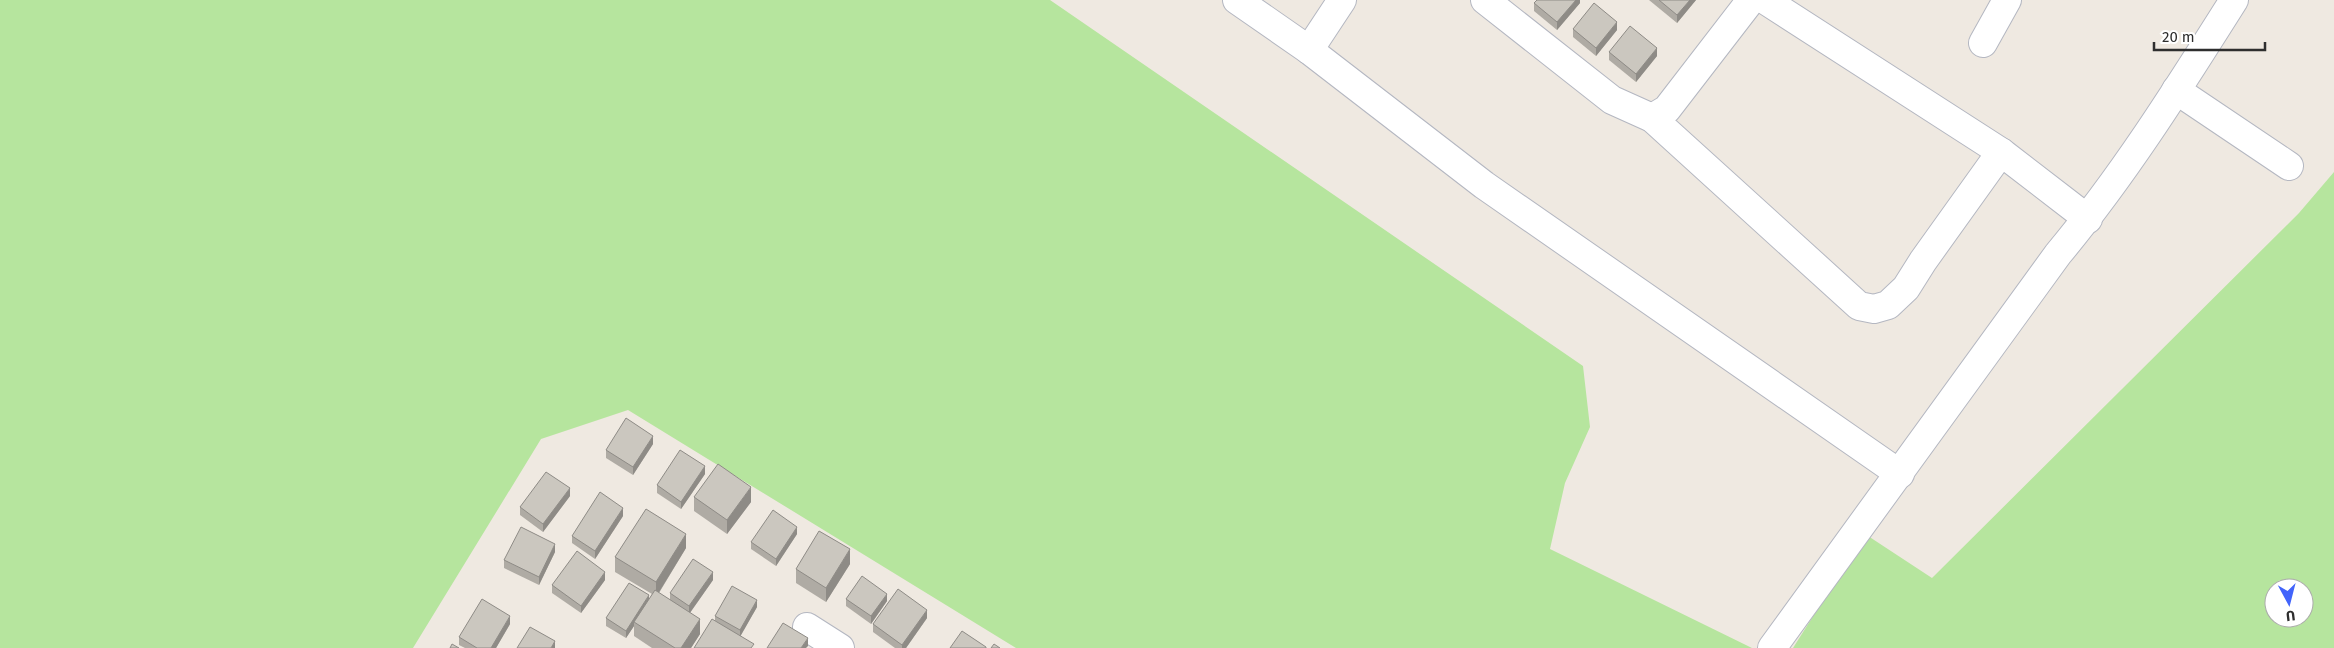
<svg xmlns="http://www.w3.org/2000/svg" width="2334" height="648" font-family="'Fira Sans',sans-serif">
<rect width="100%" height="100%" fill="#efe9e1"/>
<g fill="#b6e59e" fill-rule="evenodd">
<polygon points="0,0 1050,0 1583,366 1590,427 1565,483 1550,549 1752,648 1016,648 628,410 541,439 413,648 0,648"/>
<path d="M 2334,172 L 2334,648 L 1793,648 L 1865,534 L 1932,578 L 2299,213 ZM 2274,588 L 2304,588 L 2304,618 L 2274,618 Z"/>
</g>
<g fill="none" stroke-linecap="round" stroke-linejoin="round">
<defs>
<g id="street">
<polyline points="1237,0 1309,50 1484,185 1900,474"/>
<polyline points="1485,0 1612,100 1652,118 1859,306 1874,309 1888,305 1906,288 1923,261 2001,152"/>
<polyline points="1765,0 2001,152 2088,219"/>
<polyline points="1983,43 2007,0"/>
<polyline points="1309,50 1342,0"/>
<polyline points="2176,90 2289,166"/>
<polyline points="1652,118 1667,109 1751,0"/>
<polyline points="807,627 840,648"/>
<path d="M 1772,648 L 2058,254 C 2124,175 2179,87 2234,0"/>
</g>
</defs>
<use href="#street" stroke="#b4b7c1" stroke-width="30"/>
<use href="#street" stroke="#fff" stroke-width="28"/>
</g>
<g fill="#afaba4">
<polygon points="1580,0 1580,3 1557,30 1534,11 1534,3"/>
<polygon points="1649,0 1696,0 1677,23"/>
<polygon points="1573,29 1617,30 1596,56 1573,37"/>
<polygon points="1609,52 1657,56 1636,82 1609,60"/>
<polygon points="653,444 633,475 606,458 606,450"/>
<polygon points="705,474 681,509 657,493 657,485"/>
<polygon points="570,496 543,532 520,515 520,507"/>
<polygon points="694,497 751,502 727,534 694,511"/>
<polygon points="623,516 595,559 572,543 572,536"/>
<polygon points="797,534 776,566 751,549 751,542"/>
<polygon points="686,548 659,593 670,600 670,593 713,580 690,613 700,634 691,648 652,648 634,636 634,626 626,638 606,626 606,618 649,599 652,594 615,572 615,557"/>
<polygon points="555,552 539,585 504,568 504,560"/>
<polygon points="850,564 826,602 796,583 796,569"/>
<polygon points="605,580 581,613 552,593 552,585"/>
<polygon points="846,599 887,601 871,624 846,606"/>
<polygon points="757,607 740,636 754,648 715,621 715,616"/>
<polygon points="927,618 906,648 895,648 873,632 873,624"/>
<polygon points="510,624 496,648 465,648 459,645 459,637"/>
</g>
<g fill="#8e8b86">
<polygon points="1576,0 1580,0 1580,3 1557,30 1557,22"/>
<polygon points="1690,0 1696,0 1677,23 1677,15"/>
<polygon points="1617,22 1617,30 1596,56 1596,48"/>
<polygon points="1657,48 1657,56 1636,82 1636,74"/>
<polygon points="653,436 653,444 633,475 633,467"/>
<polygon points="705,466 705,474 681,509 681,502"/>
<polygon points="751,487 751,502 727,534 727,520"/>
<polygon points="570,488 570,496 543,532 543,524"/>
<polygon points="623,508 623,516 595,559 595,551"/>
<polygon points="797,527 797,534 776,566 776,559"/>
<polygon points="686,534 686,548 656,597 656,582"/>
<polygon points="555,544 555,552 539,585 539,577"/>
<polygon points="850,549 850,564 826,602 826,588"/>
<polygon points="605,572 605,580 581,613 581,606"/>
<polygon points="713,572 713,580 689,614 689,606"/>
<polygon points="887,594 887,601 871,624 871,616"/>
<polygon points="649,595 649,603 634,622 634,626 626,638 626,631"/>
<polygon points="757,600 757,607 740,637 740,630"/>
<polygon points="927,610 927,618 906,648 902,648 902,645"/>
<polygon points="510,616 510,624 496,648 491,648"/>
<polygon points="700,619 700,634 691,648 681,648"/>
<polygon points="808,638 808,646 806,648 801,648"/>
<polygon points="555,641 555,648 551,648"/>
</g>
<g fill="#cbc7bf" stroke="#8e8b86">
<polygon points="1537,0 1576,0 1557,22 1534,3"/>
<polygon points="1659,0 1690,0 1677,15"/>
<polygon points="1594,3 1617,22 1596,48 1573,29"/>
<polygon points="1630,26 1657,48 1636,74 1609,52"/>
<polygon points="626,418 653,436 633,467 606,450"/>
<polygon points="680,450 705,466 681,502 657,485"/>
<polygon points="718,464 751,487 727,520 694,497"/>
<polygon points="546,472 570,488 543,524 520,507"/>
<polygon points="600,492 623,508 595,551 572,536"/>
<polygon points="646,509 686,534 656,582 615,557"/>
<polygon points="773,510 797,527 776,559 751,542"/>
<polygon points="521,527 555,544 539,577 504,560"/>
<polygon points="819,531 850,549 826,588 796,569"/>
<polygon points="577,551 605,572 581,606 552,585"/>
<polygon points="693,559 713,572 689,606 670,593"/>
<polygon points="862,576 887,594 871,616 846,599"/>
<polygon points="629,583 649,595 626,631 606,618"/>
<polygon points="732,586 757,600 740,630 715,616"/>
<polygon points="898,589 927,610 902,645 873,624"/>
<polygon points="655,590 700,619 681,648 675,648 634,622"/>
<polygon points="482,599 510,616 491,648 477,648 459,637"/>
<polygon points="712,619 754,644 751,648 694,648"/>
<polygon points="783,623 808,638 801,648 767,648"/>
<polygon points="530,627 555,641 551,648 517,648"/>
<polygon points="962,631 986,647 986,648 950,648"/>
<polygon points="452,644 459,648 450,648"/>
<polygon points="994,644 1000,648 991,648"/>
</g>
<g transform="translate(2289 603) rotate(173)"><circle r="24" fill="#ffffff" stroke="#ababab"/>
<path d="M0-4L9 19L0 12L-9 19Z" fill="#4264fb"/>
<text y="-8" font-size="14" font-weight="bold" text-anchor="middle" fill="#2e2e2e">U</text>
</g>
<path d="M2154 42v8h111v-8" fill="none" stroke="#2e2e2e" stroke-width="2.5"/>
<text x="2162" y="42" font-size="15" fill="#2e2e2e" stroke="#ffffff" stroke-width="4" paint-order="stroke">20 m</text>
</svg>
